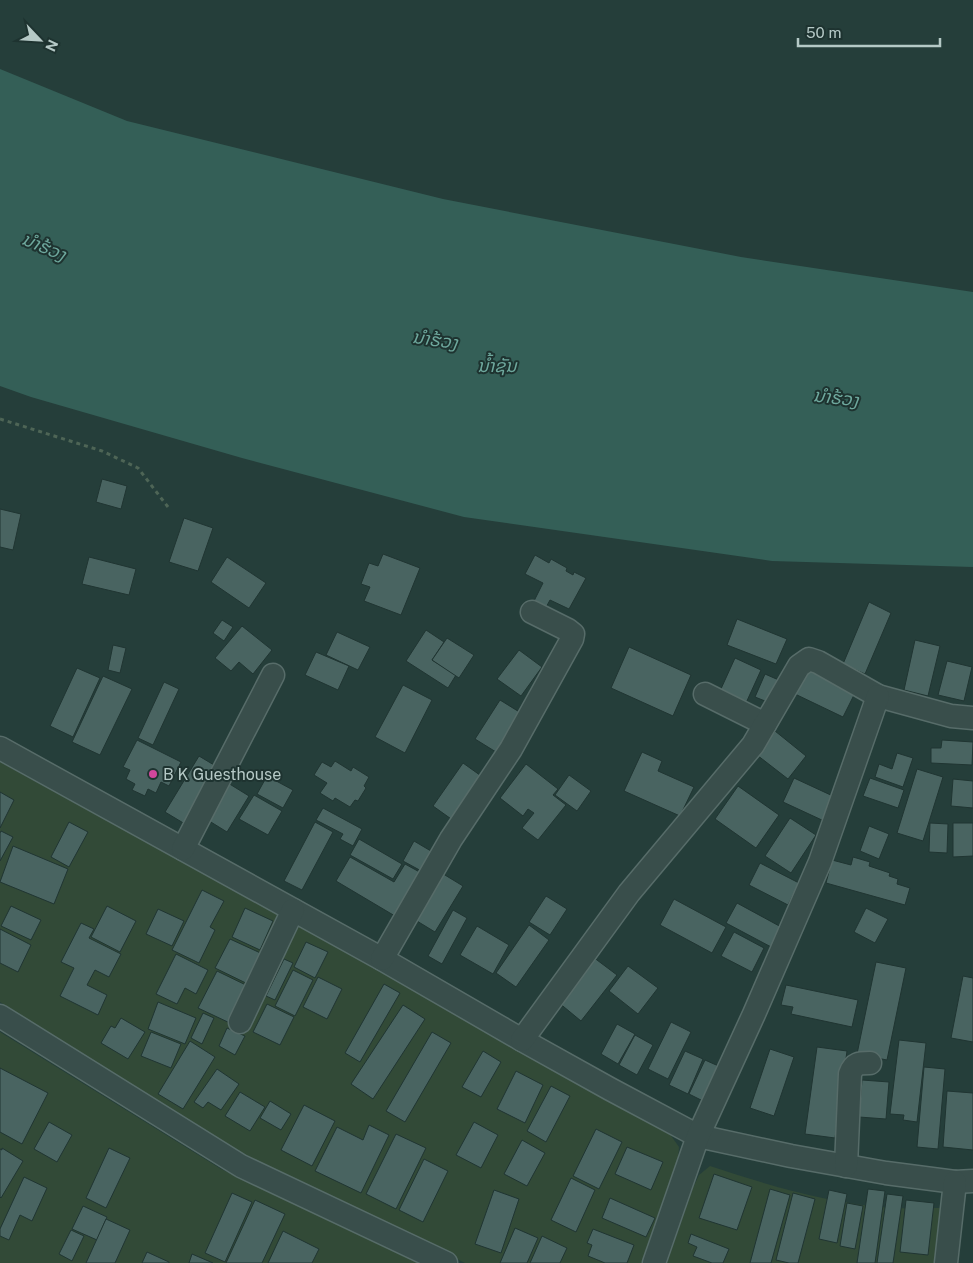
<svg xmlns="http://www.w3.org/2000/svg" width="973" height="1263" font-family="'Public Sans','Noto Sans Lao',sans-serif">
<rect width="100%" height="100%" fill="#253e3a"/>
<g fill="#324a37">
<polygon points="0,762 402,982 667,1130 679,1147 677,1171 645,1263 465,1263 250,1158 0,1002"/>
<polygon points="0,1032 221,1169 418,1263 0,1263"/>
<path d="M 710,1166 C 770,1186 831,1204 894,1208 C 909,1209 925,1208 940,1208 L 935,1263 L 667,1263 L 693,1188 L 699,1175 Z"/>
</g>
<polygon fill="#345f57" points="0,69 127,121 443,199 741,257 973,292 973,567 772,561 464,517 242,458 31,397 0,386"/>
<g fill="#496461" stroke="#203532">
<polygon points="102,479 127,486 121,509 96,502"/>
<polygon points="0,509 21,514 13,550 0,547"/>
<polygon points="184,518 213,528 198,571 169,562"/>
<polygon points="383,554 420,568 401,615 364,601 370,587 361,584 369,563 378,566"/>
<polygon points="535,555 549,563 551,559 567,568 566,571 573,575 574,572 586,578 569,609 550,600 544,611 532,605 543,583 525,574"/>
<polygon points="89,557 136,569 129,595 82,584"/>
<polygon points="227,557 266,583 249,608 211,582"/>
<polygon points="869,602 891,613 865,674 843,664"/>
<polygon points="737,619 787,639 776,664 727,645"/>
<polygon points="222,620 233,627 224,641 213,633"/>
<polygon points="242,626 272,650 253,674 239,662 231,671 215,658"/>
<polygon points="426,630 444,642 432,660 456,675 448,688 406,661"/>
<polygon points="337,632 370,647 358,670 326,655"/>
<polygon points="447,638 474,655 459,678 432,660"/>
<polygon points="915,640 940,646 928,696 904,690"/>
<polygon points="113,645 126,648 120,673 108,670"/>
<polygon points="629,647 691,675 673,716 611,688"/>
<polygon points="519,650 542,667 521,696 497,679"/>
<polygon points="316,652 349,666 338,690 305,675"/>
<polygon points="735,658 761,670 746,703 720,691"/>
<polygon points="947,661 972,667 964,701 938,695"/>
<polygon points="77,668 100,678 73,737 50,726"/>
<polygon points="807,669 855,693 843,717 795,694"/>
<polygon points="765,674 781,681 770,703 755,697"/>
<polygon points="103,676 132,689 100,755 72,742"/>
<polygon points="164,682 179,689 153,745 138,738"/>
<polygon points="403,685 432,700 405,753 375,737"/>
<polygon points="500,700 521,713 496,752 475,739"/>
<polygon points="775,731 806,756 788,779 757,755"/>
<polygon points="137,740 181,762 169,786 161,782 156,793 148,789 145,796 132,790 135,784 126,779 130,770 123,767"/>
<polygon points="942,740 973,742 972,765 931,763 931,748 941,748"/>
<polygon points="642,752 662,761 658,771 694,787 680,816 624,791"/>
<polygon points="897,753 913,758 903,787 875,777 879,764 892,769"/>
<polygon points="199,756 219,768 185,824 165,812"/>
<polygon points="335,761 351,771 353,767 369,777 364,786 366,788 358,801 355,800 350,807 335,798 333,801 320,793 327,783 314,775 322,762 331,767"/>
<polygon points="463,763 484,778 454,821 433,806"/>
<polygon points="526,764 558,789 553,795 566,805 538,840 522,828 534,813 528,809 523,816 500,798"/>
<polygon points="917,769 943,777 923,841 897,833"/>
<polygon points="569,775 591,791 577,811 555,795"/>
<polygon points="267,776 293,790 283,808 257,794"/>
<polygon points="794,778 835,797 824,821 783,802"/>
<polygon points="870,778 904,790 898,808 863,796"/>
<polygon points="953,779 973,781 973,808 951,806"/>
<polygon points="228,783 249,796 227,832 206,819"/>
<polygon points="738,786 779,815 756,848 715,819"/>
<polygon points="0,792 14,800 0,828"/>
<polygon points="254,795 282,811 268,835 239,819"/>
<polygon points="323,808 362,829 353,846 340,839 343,834 316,820"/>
<polygon points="790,818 816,835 791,873 765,856"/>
<polygon points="69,822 88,832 69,867 51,857"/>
<polygon points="315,822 333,832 302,890 284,881"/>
<polygon points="930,823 948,824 947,853 929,852"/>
<polygon points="953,823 973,823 973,856 953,857"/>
<polygon points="869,826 889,834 879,859 860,851"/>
<polygon points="1,831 13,837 0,861 0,833"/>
<polygon points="359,839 402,864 393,879 350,855"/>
<polygon points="414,841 436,854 425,873 403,861"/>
<polygon points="13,846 68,869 54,904 0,882"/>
<polygon points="350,857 394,882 405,864 425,875 400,919 336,881"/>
<polygon points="853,857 870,862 869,866 890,873 889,876 898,879 897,884 910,888 905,905 826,883 832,860 851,865"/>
<polygon points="760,863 799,883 788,905 749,885"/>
<polygon points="440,872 463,886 435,932 412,918"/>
<polygon points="202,890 224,901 210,927 215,930 199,963 172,950"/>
<polygon points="546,896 567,909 550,935 529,922"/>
<polygon points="674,899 726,927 712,953 660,925"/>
<polygon points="737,903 783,928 773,948 726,923"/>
<polygon points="11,906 41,920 31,940 1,926"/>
<polygon points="107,906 136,921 120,952 91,937"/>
<polygon points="245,908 273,921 260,950 232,937"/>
<polygon points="866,908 888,919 875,943 854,932"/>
<polygon points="158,909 184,921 172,946 146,934"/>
<polygon points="453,910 467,918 442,964 428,956"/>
<polygon points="81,923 94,929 89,938 121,954 109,977 95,970 87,985 107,995 98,1015 60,996 74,968 61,962"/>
<polygon points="529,925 549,940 516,987 496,973"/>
<polygon points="477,926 509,945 493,974 460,955"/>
<polygon points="0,929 31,945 18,972 0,963"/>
<polygon points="734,932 764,948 752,972 721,956"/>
<polygon points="230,939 267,956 252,986 215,968"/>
<polygon points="306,942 328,952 315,978 294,967"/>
<polygon points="176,954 208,970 196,994 185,988 177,1004 156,994"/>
<polygon points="593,957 617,975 581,1021 558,1002"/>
<polygon points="284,959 293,963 275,1000 266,996"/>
<polygon points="876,962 906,968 887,1060 857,1054"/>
<polygon points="628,966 658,988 638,1014 609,991"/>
<polygon points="293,970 313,980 295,1016 275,1006"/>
<polygon points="217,971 250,987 232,1024 198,1008"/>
<polygon points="963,976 973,978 973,1042 951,1038"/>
<polygon points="318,977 342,989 327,1019 303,1007"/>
<polygon points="384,984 400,993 360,1062 345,1053"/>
<polygon points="786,985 858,1000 852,1027 791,1014 793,1007 781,1005"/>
<polygon points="158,1002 196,1018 185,1044 148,1029"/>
<polygon points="267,1004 294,1017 280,1045 253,1032"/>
<polygon points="403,1005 425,1019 373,1099 351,1084"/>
<polygon points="203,1013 214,1018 202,1044 191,1038"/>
<polygon points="121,1018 145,1032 128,1059 101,1043 111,1026 115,1028"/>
<polygon points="671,1022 691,1032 668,1079 648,1069"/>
<polygon points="617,1024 635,1034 618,1064 601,1054"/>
<polygon points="227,1028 245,1036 235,1055 219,1046"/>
<polygon points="151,1032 181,1044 171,1068 141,1056"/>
<polygon points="432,1032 451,1043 405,1122 386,1111"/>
<polygon points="635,1035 653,1045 637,1075 619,1065"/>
<polygon points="899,1040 926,1043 917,1122 903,1120 904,1115 890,1114"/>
<polygon points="190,1041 215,1057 183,1109 158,1094"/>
<polygon points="817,1047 847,1051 835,1138 805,1134"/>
<polygon points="770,1049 794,1057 774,1116 750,1108"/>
<polygon points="483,1051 501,1062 481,1097 462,1087"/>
<polygon points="685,1051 703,1059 688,1094 669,1085"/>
<polygon points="705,1060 723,1068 707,1103 689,1094"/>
<polygon points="924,1067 945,1069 938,1149 917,1147"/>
<polygon points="0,1068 48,1093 22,1144 0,1132"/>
<polygon points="217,1069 239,1084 221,1110 208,1102 203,1108 194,1102"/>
<polygon points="516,1071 543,1085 525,1123 497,1109"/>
<polygon points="862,1080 889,1082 886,1119 859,1117"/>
<polygon points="551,1086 570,1096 546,1142 527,1131"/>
<polygon points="947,1091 973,1093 973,1150 943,1147"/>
<polygon points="240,1092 265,1107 250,1131 225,1116"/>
<polygon points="270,1101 291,1114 281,1130 260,1118"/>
<polygon points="304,1105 335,1121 312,1166 281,1150"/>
<polygon points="49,1122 72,1135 57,1162 34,1149"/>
<polygon points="474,1122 498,1135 481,1168 456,1155"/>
<polygon points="369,1125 389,1135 361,1193 315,1171 337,1127 363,1140"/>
<polygon points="596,1129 622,1142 599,1189 573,1176"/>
<polygon points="396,1134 426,1148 396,1209 366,1194"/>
<polygon points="522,1140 545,1153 527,1186 504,1174"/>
<polygon points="627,1147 663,1162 651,1190 615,1174"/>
<polygon points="2,1148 23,1161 1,1198 0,1197 0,1149 2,1150"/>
<polygon points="109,1148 130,1158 106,1208 86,1198"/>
<polygon points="424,1159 448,1171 423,1222 399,1210"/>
<polygon points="714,1174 752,1187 737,1230 699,1218"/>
<polygon points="24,1177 47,1188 32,1221 20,1215 9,1240 0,1236 0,1229"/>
<polygon points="571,1178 595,1190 576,1232 551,1220"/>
<polygon points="770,1189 790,1195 771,1263 750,1263"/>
<polygon points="868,1189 885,1191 875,1263 857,1263"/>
<polygon points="494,1190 519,1199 501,1253 475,1244"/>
<polygon points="829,1190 847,1194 837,1243 819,1239"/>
<polygon points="232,1193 252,1202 225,1262 205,1253"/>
<polygon points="793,1193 815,1199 798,1263 789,1263 776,1260"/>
<polygon points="887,1194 903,1196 893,1263 877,1263"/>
<polygon points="610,1198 655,1218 646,1237 602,1218"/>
<polygon points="255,1200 285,1214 262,1263 226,1263"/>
<polygon points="906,1200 934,1203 928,1255 900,1252"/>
<polygon points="847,1203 863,1206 855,1249 840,1246"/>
<polygon points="83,1206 107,1217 97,1240 72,1229"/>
<polygon points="106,1219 130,1230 115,1263 86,1263"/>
<polygon points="515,1228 538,1238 527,1263 500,1263"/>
<polygon points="593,1229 634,1245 627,1263 605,1263 588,1256 592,1245 587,1243"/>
<polygon points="71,1230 84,1236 72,1261 59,1254"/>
<polygon points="283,1231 319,1249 312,1263 268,1263"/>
<polygon points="691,1234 729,1249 723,1263 712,1263 693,1256 697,1247 688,1243"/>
<polygon points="542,1236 567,1248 560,1263 530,1263"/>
<polygon points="147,1252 169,1262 169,1263 142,1263"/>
<polygon points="192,1254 213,1263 189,1263"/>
</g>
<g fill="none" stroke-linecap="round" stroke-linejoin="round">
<defs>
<g id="minor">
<polyline points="705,694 765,724"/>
<polyline points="0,748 382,959 522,1040 610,1089 698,1136 791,1156 886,1173 955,1182 973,1181"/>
<polyline points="183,849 273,675"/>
<polyline points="382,959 451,839 511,749 572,639 573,634 568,630 532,612"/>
<polyline points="0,1016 241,1166 446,1263"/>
<polyline points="240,1022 293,910"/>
<polyline points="522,1040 629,893 753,745 799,666 809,659 818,662 878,696 951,716 973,718"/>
<path d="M 846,1166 L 850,1074 C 854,1063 859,1063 870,1063"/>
<polyline points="654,1263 698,1136 754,1014 820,862 878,696"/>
<polyline points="946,1263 955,1182"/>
</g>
</defs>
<use href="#minor" stroke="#576c69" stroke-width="25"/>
<polyline stroke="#4e6556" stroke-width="3" stroke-dasharray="4 4" stroke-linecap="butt" points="0,419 102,451 138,468 168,507"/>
<use href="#minor" stroke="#394e4b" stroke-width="22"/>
</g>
<circle fill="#d1479c" stroke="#1e3330" stroke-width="2" cx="153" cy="774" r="5"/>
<g text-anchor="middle" stroke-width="4" stroke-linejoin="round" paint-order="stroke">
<g font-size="16" fill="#b5c9c6" stroke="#1e3330" text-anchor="start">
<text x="163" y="780">B K Guesthouse</text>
</g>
<g font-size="18" font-style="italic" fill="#6ea89d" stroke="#1e3330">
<text transform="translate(44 247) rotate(23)" y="6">ນຳ້ຮວງ</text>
<text transform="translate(435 340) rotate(8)" y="6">ນຳ້ຮວງ</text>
<text x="497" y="372">ນ້ຳຊັນ</text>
<text transform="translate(836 398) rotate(7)" y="6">ນຳ້ຮວງ</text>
</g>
</g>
<g transform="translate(40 40) rotate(115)" stroke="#1e3330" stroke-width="4" paint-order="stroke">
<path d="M0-4L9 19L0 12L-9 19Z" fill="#b5c9c6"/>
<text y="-8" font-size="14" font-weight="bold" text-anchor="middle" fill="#b5c9c6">N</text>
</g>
<path d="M798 38v8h142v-8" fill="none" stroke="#b5c9c6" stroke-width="2.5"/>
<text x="806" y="38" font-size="15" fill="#b5c9c6" stroke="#1e3330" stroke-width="4" paint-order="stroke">50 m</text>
</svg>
